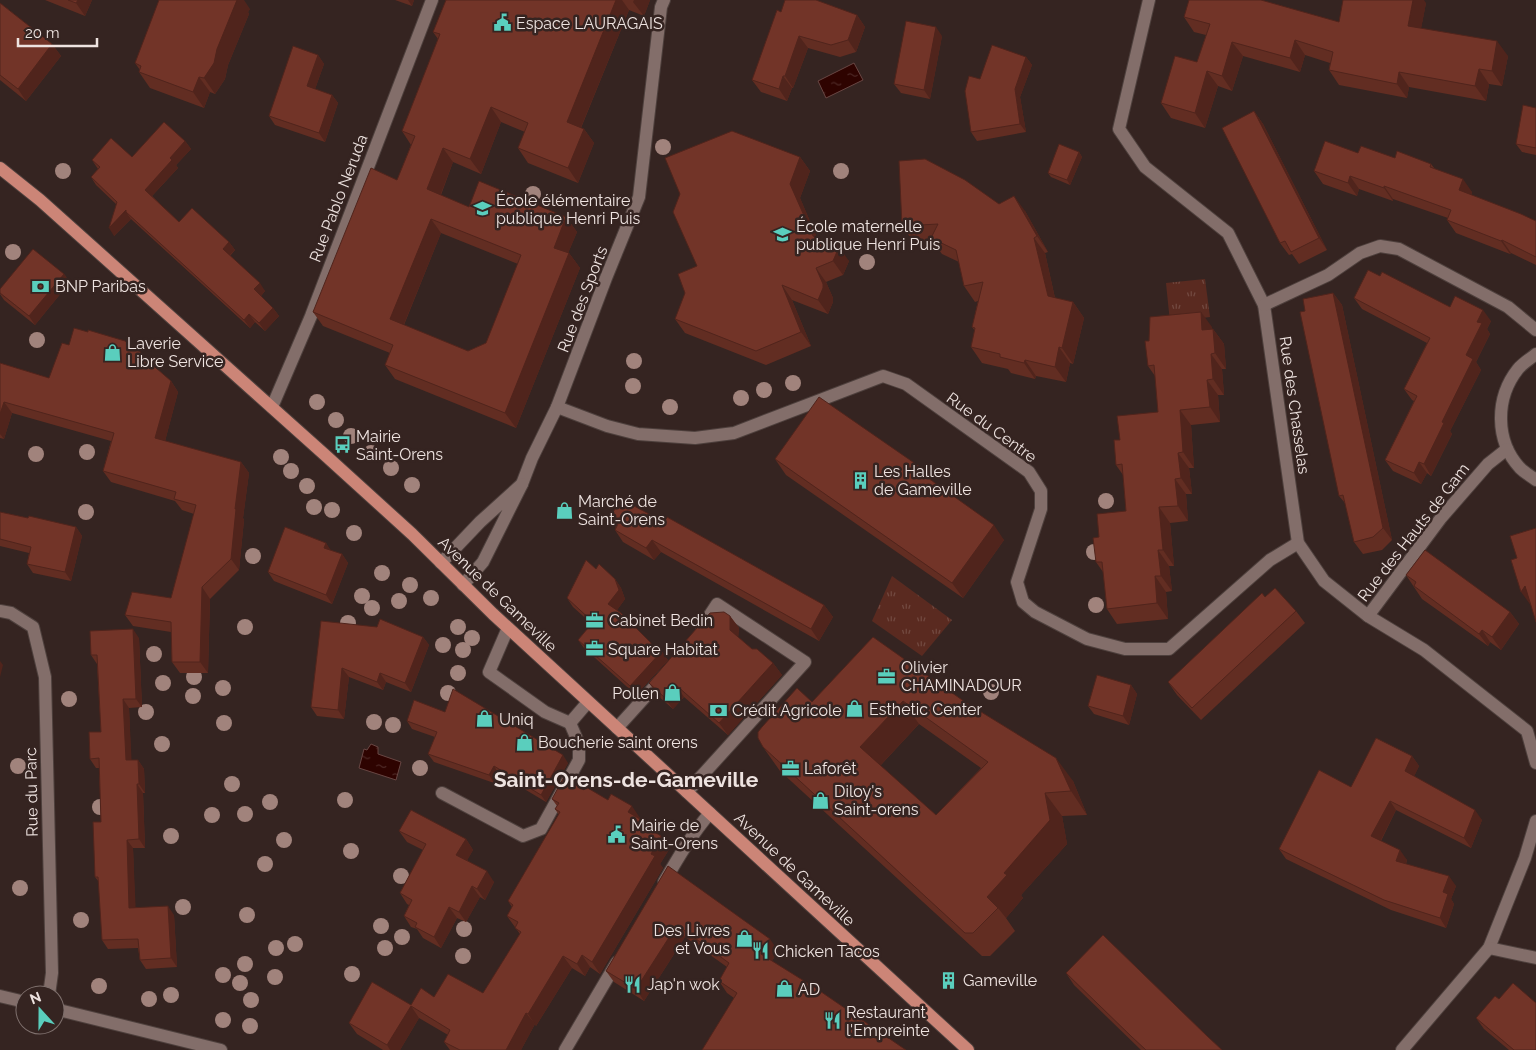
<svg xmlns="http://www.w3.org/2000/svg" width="1536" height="1050" font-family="Raleway,sans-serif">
<defs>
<pattern id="park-tufts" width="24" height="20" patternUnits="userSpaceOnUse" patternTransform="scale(1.25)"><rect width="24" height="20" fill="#5a2a20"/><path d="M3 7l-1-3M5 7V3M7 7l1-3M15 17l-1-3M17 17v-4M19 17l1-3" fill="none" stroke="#724940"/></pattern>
<pattern id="water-ripples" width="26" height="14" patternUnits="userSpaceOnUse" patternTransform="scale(1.25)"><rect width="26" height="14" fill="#2e0300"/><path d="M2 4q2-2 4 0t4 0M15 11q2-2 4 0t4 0" fill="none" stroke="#4d2825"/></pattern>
</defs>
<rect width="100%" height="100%" fill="#352421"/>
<g fill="url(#park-tufts)">
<polygon points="1205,279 1210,317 1170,322 1166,283"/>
<polygon points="892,576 952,620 922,656 872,621"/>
</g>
<g fill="url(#water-ripples)" stroke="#684643">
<polygon points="854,63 863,80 826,98 818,81"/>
<polygon points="371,744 378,747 378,754 401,762 396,780 359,768 364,749 367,750"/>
</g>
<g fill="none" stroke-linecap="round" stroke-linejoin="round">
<defs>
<g id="service">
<polyline points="508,628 489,672 545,712 570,723 588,702"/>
<polyline points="617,728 664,676"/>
<polyline points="687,792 805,662 717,604 702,627"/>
<polyline points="442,793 523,836 541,829 579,760 579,744 570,723"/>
</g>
<g id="minor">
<polyline points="1149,0 1119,129 1145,167 1228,233 1264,305 1298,543 1324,581 1368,616 1424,650 1527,731 1536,763"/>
<polyline points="1264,305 1328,275 1360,253 1380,246 1399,249 1508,307 1536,330"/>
<path d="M 1536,354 C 1530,359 1523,363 1518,369 C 1495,398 1495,441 1520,468 C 1525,473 1531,476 1536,480"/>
<polyline points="272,407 311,316 432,0"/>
<polyline points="557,407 607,426 638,434 695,438 734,433 883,376 906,384 1029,472 1041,491 1041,509 1017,582 1023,602 1035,612 1087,639 1125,649 1169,649 1270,560 1298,543"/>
<polyline points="522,484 532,458 557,407 606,278 639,197 661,7 664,0"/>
<polyline points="441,563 480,522 522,484 483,562 463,585"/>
<polyline points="0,611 11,613 33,627 45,677 52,973 49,995"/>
<polyline points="1368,616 1441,518 1488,464 1507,449"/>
<path d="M 664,882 C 678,858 692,834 710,813"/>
<polyline points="1489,948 1525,858 1536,821"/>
<polyline points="0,996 25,1002"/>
<polyline points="55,1009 221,1050"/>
<polyline points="565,1050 617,962"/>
<polyline points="1402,1050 1489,948 1536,958"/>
</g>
<polyline id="primary" points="0,168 40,200 325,455 412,534 493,614 968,1050"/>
</defs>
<use href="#service" stroke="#4e403d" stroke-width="14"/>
<use href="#minor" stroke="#4e403d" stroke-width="14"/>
<use href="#primary" stroke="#4e403d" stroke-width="14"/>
<use href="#service" stroke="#836e6a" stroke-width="12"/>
<use href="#minor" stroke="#836e6a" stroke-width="12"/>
<use href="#primary" stroke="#cc8577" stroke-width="12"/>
</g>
<g fill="#a1837c">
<circle cx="663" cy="147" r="8"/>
<circle cx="63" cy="171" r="8"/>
<circle cx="841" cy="171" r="8"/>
<circle cx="533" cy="194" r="8"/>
<circle cx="13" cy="252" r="8"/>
<circle cx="867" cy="262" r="8"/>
<circle cx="37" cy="340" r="8"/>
<circle cx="634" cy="361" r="8"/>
<circle cx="793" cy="383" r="8"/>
<circle cx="633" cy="386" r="8"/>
<circle cx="764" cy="390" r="8"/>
<circle cx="741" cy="398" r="8"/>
<circle cx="317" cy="402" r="8"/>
<circle cx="670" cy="407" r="8"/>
<circle cx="336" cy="420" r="8"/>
<circle cx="351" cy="436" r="8"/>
<circle cx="87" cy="452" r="8"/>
<circle cx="371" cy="453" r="8"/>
<circle cx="36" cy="454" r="8"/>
<circle cx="281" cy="457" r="8"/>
<circle cx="391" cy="468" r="8"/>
<circle cx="291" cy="471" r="8"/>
<circle cx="412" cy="485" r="8"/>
<circle cx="307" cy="486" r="8"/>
<circle cx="1106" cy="501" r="8"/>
<circle cx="314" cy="507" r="8"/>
<circle cx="332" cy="510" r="8"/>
<circle cx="86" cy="512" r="8"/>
<circle cx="354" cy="533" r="8"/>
<circle cx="1094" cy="552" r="8"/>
<circle cx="253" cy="556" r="8"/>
<circle cx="382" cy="573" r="8"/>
<circle cx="410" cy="585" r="8"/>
<circle cx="362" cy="596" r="8"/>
<circle cx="431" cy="598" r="8"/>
<circle cx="399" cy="601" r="8"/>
<circle cx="1096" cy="605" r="8"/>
<circle cx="372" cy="608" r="8"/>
<circle cx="348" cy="623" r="8"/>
<circle cx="245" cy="627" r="8"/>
<circle cx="458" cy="627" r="8"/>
<circle cx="472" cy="638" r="8"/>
<circle cx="443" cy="645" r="8"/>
<circle cx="463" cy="650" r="8"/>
<circle cx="154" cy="654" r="8"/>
<circle cx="458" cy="673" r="8"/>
<circle cx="194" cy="677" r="8"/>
<circle cx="163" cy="683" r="8"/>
<circle cx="223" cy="688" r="8"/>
<circle cx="991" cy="692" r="8"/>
<circle cx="448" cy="693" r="8"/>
<circle cx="193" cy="696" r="8"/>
<circle cx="69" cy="699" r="8"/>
<circle cx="146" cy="712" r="8"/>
<circle cx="374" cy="722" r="8"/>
<circle cx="224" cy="723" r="8"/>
<circle cx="393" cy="725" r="8"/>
<circle cx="162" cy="744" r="8"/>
<circle cx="18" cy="766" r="8"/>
<circle cx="420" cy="768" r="8"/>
<circle cx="232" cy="784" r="8"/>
<circle cx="345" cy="800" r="8"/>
<circle cx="270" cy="802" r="8"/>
<circle cx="100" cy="807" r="8"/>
<circle cx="245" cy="814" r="8"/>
<circle cx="212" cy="815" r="8"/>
<circle cx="171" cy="836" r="8"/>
<circle cx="284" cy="840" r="8"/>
<circle cx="351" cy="851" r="8"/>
<circle cx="265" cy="864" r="8"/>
<circle cx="401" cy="876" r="8"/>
<circle cx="20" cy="888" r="8"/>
<circle cx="183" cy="907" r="8"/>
<circle cx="247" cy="915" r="8"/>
<circle cx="81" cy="920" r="8"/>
<circle cx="381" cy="926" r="8"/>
<circle cx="464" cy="929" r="8"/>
<circle cx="402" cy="937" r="8"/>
<circle cx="295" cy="944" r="8"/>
<circle cx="276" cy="948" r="8"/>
<circle cx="385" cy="948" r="8"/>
<circle cx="463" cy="956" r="8"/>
<circle cx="245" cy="964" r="8"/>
<circle cx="352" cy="974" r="8"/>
<circle cx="223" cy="975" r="8"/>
<circle cx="275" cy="977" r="8"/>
<circle cx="240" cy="983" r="8"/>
<circle cx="99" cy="986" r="8"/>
<circle cx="171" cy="995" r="8"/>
<circle cx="149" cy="999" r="8"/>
<circle cx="251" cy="1000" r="8"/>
<circle cx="223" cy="1020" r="8"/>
<circle cx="250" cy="1026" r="8"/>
</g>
<g fill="#622d22" fill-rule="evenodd">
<polygon points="45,0 92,0 85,16"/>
<polygon points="395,0 414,0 412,6"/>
<path d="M 446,0 L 650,0 L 644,16 L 629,10 L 581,128 L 584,129 L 594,143 L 578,183 L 528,163 L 518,148 L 525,132 L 501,122 L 481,174 L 453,162 L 441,195 L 469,207 L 566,217 L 577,232 L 568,253 L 569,253 L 580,268 L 516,428 L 395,379 L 385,365 L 390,353 L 323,326 L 313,312 L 397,180 L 411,145 L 402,131 L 438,39 L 433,32 ZM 441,233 L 518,264 L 486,343 L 468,351 L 404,325 Z"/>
<polygon points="0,3 52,44 61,56 26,101 0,80"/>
<polygon points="1426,3 1421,28 1508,56 1502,86 1489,84 1486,101 1409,87 1407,98 1339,85 1329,70 1330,63 1305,55 1300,72 1243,56 1232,91 1218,86 1205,128 1171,118 1161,103 1197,62 1206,35 1194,32 1184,17 1339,22"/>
<polygon points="250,9 248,12 249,14 228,65 225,79 215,94 210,92 204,108 150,88 139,72 140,70 135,63"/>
<polygon points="781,12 857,15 865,27 856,52 840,57 808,48 793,88 792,88 787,101 761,92 752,80"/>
<polygon points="942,36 930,99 901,93 894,84"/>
<polygon points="318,55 324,64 315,89 332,95 338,103 325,142 275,125 269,116"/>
<polygon points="1026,57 1032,65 1020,97 1026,132 977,141 971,132 980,79"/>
<polygon points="1536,108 1536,155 1522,152 1516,144"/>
<polygon points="1254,111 1263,124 1327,250 1299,264 1292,254 1289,255 1280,243"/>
<polygon points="185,141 191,149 176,165 178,168 152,196 179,222 229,242 235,250 230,256 265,291 261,296 273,308 279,316 265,331 255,322 250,328 131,219 114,236 116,204 96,185 91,177 98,169 92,160 132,157"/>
<polygon points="1079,152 1082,157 1070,185 1051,177 1048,173"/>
<polygon points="1358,153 1431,164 1435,169 1472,192 1471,195 1536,221 1536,265 1511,253 1510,254 1456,233 1447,220 1448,218 1393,199 1393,201 1359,189 1357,196 1323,184 1314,171"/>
<polygon points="800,157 810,171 800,198 817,238 849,261 843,275 826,282 833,298 833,302 828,314 792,300 811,346 766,365 685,333 675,319 697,266"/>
<polygon points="999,204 1025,211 1048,252 1045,253 1055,298 1073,302 1084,318 1073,364 1070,363 1066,382 1036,376 1035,379 1011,373 1008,369 982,363 971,347 975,331 972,327 978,301 975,302 964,286 959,262 942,254 932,241 913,241 902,226"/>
<polygon points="64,274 70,282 35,325 4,300 0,294 0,289"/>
<polygon points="1380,276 1450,307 1491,321 1487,329 1490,334 1476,362 1481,370 1450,431 1452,434 1431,476 1427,473 1421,484 1393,471 1385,460 1414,401 1412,400 1404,389 1427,343 1362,309 1354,298"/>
<polygon points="1333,293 1342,305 1392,540 1382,550 1363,554 1354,542 1345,503 1339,496 1305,311"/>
<polygon points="1212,327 1212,329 1213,329 1224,344 1226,369 1222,369 1224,395 1218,395 1220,422 1191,425 1194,468 1189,468 1192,494 1186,494 1188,521 1170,523 1174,566 1169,566 1172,591 1166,592 1168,619 1117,624 1107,609 1103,572 1096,562 1099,537 1126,511 1123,475 1116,465 1120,440 1158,412 1155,376 1148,366"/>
<polygon points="69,345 145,359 171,381 178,392 165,441 241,462 249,473 243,518 244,520 239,570 210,599 208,673 180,673 172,662 171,632 133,626 125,615 171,598 194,514 182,510 175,501 111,482 103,471 111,441 12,413 4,439 0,438 0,363 49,378"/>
<polygon points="775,459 932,481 1004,540 963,598 786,475"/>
<polygon points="0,512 28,518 76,527 82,536 71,581 33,573 27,564 29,553 0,546"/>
<polygon points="609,519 664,522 824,605 833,617 819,641 661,552 654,560 623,542 615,530 616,528"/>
<polygon points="326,543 330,550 342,554 348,563 332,604 274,581 268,572"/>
<polygon points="596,569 615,579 621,588 625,599 617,610 668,660 636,695 584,648 578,640 592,624 573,607 567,598"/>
<polygon points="1406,575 1510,612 1519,624 1501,650 1490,642 1488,646 1422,599"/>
<polygon points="1265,597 1296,611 1305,623 1201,720 1177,695 1168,682"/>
<polygon points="730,616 739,628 738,637 752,649 773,663 782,675 728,735 684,697 673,709 658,696 649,683"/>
<polygon points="321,621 423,637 429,645 411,692 386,682 383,690 349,677 344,719 317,716 311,707"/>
<path d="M 873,637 L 1073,781 L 1087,815 L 1062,816 L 1067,844 L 1021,895 L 1023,898 L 1006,918 L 1015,931 L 990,956 L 982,956 L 780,771 L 763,747 L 812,702 ZM 919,724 L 981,768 L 936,815 L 880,766 Z"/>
<polygon points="139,638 142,707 129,708 131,760 138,760 144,769 145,793 143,793 145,848 133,848 135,907 174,915 177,967 146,969 140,960 138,948 108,949 102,940 99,882 95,877 101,822 99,768 96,768 90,759 101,732 97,664 91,655"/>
<polygon points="1131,685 1137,694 1129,725 1094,714 1088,706"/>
<polygon points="407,721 568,763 546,802 499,774 494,783 434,762 428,754 435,737 412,729"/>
<polygon points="1412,756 1419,766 1414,776 1482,820 1471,848 1396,810 1381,841 1407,860 1406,864 1456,886 1451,899 1454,904 1446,928 1391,910 1286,859 1279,849 1351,787"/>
<polygon points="584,790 608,800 640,818 639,819 650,825 654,832 670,848 660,864 663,868 600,974 590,967 585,976 572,968 536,1026 535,1024 521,1050 450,1050 444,1042 448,1035 419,1018 400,1050 383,1050 357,1034 349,1023 411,1005 434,997 483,993 520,934 507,916 512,907 508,901 559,815 555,809 557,806 552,799"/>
<polygon points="399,831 466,839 473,850 467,860 494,882 485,900 480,897 466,922 457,918 441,948 423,938 417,929 411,927 404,916 409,905 407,904 400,893 423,850 407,842"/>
<polygon points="668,866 778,951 772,961 734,998 727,993 719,981 727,967 685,937 644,1001 614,982 606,971"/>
<polygon points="1066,973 1207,1036 1222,1050 1141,1050 1074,985"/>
<polygon points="1476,1018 1536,1050 1509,1050 1484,1029"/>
</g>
<g fill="#50241c">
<polygon points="78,0 92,0 85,16 76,3"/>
<polygon points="237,0 244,0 250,9 248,12 249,14 228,65 225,79 215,94 204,78"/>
<polygon points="408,0 414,0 412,6"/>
<polygon points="616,0 622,0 629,10 577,137 567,122"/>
<polygon points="634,0 650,0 644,16 633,2"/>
<polygon points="1413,0 1424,0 1426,3 1419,40 1408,26"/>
<polygon points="857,15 865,27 856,52 848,40"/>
<polygon points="936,27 942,36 930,99 924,90"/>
<polygon points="799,36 808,48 793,88 785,76"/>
<polygon points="1295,40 1305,55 1300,72 1290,58"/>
<polygon points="1497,41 1508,56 1502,86 1492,71"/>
<polygon points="1232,42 1243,56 1232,91 1222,76"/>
<polygon points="52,44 61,56 26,101 18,89"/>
<polygon points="318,55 324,64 313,95 307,86"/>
<polygon points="1026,57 1032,65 1020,97 1026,132 1020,124 1015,89"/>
<polygon points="1479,69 1489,84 1486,101 1475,86"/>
<polygon points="1207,71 1218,86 1205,128 1195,113"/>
<polygon points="1399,72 1409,87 1407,98 1397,84"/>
<polygon points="783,76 792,88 787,101 779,89"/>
<polygon points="199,77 210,92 204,108 193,92"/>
<polygon points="332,95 338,103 325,142 319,133"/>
<polygon points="491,107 501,122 481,174 470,159"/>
<polygon points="1254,111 1263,124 1327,250 1319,238"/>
<polygon points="584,129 594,143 578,183 568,168"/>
<polygon points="185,141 191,149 176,165 178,168 150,198 145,190 170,158"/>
<polygon points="443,148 453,162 437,204 427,189"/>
<polygon points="1079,152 1082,157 1070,185 1067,180"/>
<polygon points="800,157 810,171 800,198 823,251 813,236 790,184"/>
<polygon points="1350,176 1359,189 1357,196 1348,183"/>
<polygon points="1463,179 1472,192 1468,203 1459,190"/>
<polygon points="1384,186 1393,199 1393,201 1384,188"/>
<polygon points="1014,196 1025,211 1048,252 1037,236"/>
<polygon points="126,210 126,212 131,219 114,236 109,228"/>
<polygon points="566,217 577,232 564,263 554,248"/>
<polygon points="431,219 441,233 400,334 390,319"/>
<polygon points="1034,238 1045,253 1058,312 1048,296"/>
<polygon points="1502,240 1511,253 1510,254 1501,241"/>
<polygon points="229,242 235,250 228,257 223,249"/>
<polygon points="839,247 849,261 843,275 833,261"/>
<polygon points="569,253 580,268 516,428 505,413"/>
<polygon points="816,268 826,282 833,298 833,302 828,314 818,300"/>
<polygon points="64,274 70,282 35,325 29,316"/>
<polygon points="260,283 265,291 260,297 254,289"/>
<polygon points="782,285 792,300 811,346 801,332"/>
<polygon points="1333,293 1342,305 1392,540 1383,528"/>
<polygon points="1073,302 1084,318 1073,364 1062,348"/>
<polygon points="273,308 279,316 265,331 259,323"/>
<polygon points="1483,310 1491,321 1487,329 1490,334 1476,362 1481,370 1450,431 1452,434 1431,476 1424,464 1442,422 1466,355 1477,322"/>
<polygon points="1201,312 1212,327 1213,346 1202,330"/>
<polygon points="249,314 255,322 250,328 244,320"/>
<polygon points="1213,329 1224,344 1226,369 1215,353"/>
<polygon points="1059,347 1070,363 1066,382 1055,367"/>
<polygon points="1211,354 1222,369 1224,395 1213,379"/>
<polygon points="1025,360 1036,376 1035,379 1024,363"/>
<polygon points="1207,380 1218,395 1220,422 1210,407"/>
<polygon points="171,381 178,392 163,449 155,438"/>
<polygon points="4,402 12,413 4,439 0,434 0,414"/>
<polygon points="1180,410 1191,425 1194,468 1183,452"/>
<polygon points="1178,453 1189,468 1192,494 1181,478"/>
<polygon points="241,462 249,473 243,518 244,520 239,570 231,559 235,509"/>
<polygon points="1419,462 1427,473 1421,484 1414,473"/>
<polygon points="923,469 934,484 921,473"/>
<polygon points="1175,479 1186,494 1188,521 1178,506"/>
<polygon points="1159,507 1170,523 1174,566 1163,550"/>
<polygon points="994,525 1004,540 963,598 952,583"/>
<polygon points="76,527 82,536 71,581 65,572"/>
<polygon points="652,540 661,552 654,560 646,548"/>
<polygon points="326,543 332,552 324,548"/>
<polygon points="1158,550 1169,566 1172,591 1161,576"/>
<polygon points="342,554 348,563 332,604 326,595"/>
<polygon points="1155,576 1166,592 1168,619 1157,603"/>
<polygon points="615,579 621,588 625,599 615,613 608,604"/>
<polygon points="1525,586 1532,607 1521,592"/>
<polygon points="202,587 210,599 208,673 200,662"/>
<polygon points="824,605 833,617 819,641 811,629"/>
<polygon points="1510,612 1519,624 1501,650 1492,637"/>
<polygon points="730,616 739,628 738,642 730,630"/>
<polygon points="133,629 139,638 142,707 136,699"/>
<polygon points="1482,630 1490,642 1488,646 1479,634"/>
<polygon points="423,637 429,645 411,692 405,683"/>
<polygon points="662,651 668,660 636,695 630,686"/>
<polygon points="0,661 3,665 0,677"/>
<polygon points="773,663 782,675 728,735 719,723"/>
<polygon points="342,668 349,677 344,719 338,710"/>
<polygon points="380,673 386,682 383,690 377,682"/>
<polygon points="676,685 684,697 673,709 664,697"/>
<polygon points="1131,685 1137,694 1129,725 1123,716"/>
<polygon points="123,699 129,708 132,769 126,760"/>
<polygon points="903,701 919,724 876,770 860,747"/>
<polygon points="563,755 568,763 546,802 541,795"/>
<polygon points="1412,756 1419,766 1412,781 1405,771"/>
<polygon points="1056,758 1073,781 1087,815 1071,791"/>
<polygon points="138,760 144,769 145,793 139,784"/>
<polygon points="494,766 499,774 494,783 489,775"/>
<polygon points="137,784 143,793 145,848 139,839"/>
<polygon points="1045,793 1062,816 1067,844 1021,895 1023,898 1006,918 998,908 987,897 1004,873"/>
<polygon points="1390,801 1396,810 1378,846 1371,836"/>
<polygon points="632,806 640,818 636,824 628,812"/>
<polygon points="1475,810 1482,820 1471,848 1464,838"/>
<polygon points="661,836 670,848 660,864 663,868 600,974 592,962 651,854"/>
<polygon points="466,839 473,850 464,866 456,855"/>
<polygon points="127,840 133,848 136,916 129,908"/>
<polygon points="1400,850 1407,860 1403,871 1396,861"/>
<polygon points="487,871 494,882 485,900 477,889"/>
<polygon points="1449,876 1456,886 1451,899 1454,904 1446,928 1440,918 1443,892"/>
<polygon points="472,886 480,897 466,922 459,912"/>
<polygon points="168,906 174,915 177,967 171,958"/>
<polygon points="449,907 457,918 441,948 434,937"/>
<polygon points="677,925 685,937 644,1001 636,989"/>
<polygon points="770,939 778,951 769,966 761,954"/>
<polygon points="582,955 590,967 585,976 577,964"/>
<polygon points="563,956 572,968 536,1026 528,1014"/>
<polygon points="411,1006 419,1018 400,1050 390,1050 387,1045"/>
<polygon points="526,1013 535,1024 521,1050 506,1050"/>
</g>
<g fill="#723428" stroke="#50241c" fill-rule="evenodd">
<polygon points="68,0 78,0 76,3"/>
<polygon points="159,0 237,0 217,49 214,63 204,78 199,77 193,92 139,72 141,66 135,63"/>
<path d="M 446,0 L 616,0 L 567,122 L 584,129 L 568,168 L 518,148 L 528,123 L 491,107 L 470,159 L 443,148 L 427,189 L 469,207 L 479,181 L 566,217 L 554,248 L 569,253 L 505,413 L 385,365 L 393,345 L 313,312 L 371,168 L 397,180 L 415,136 L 402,131 L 440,34 L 433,32 ZM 431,219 L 521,255 L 486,343 L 468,351 L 390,319 Z"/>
<polygon points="785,0 816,0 857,15 848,40 831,45 799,36 785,76 783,76 779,89 752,80 777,10 781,12"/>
<polygon points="1189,0 1261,0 1339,22 1343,0 1413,0 1408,26 1497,41 1492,71 1479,69 1475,86 1399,72 1397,84 1329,70 1333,52 1295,40 1290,58 1232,42 1222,76 1207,71 1195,113 1161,103 1175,56 1197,62 1210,24 1184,17"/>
<polygon points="0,3 52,44 18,89 0,75"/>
<polygon points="906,21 936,27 924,90 894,84"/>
<polygon points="992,45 1026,57 1015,89 1020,124 971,132 965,91 969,76 980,79"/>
<polygon points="293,46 318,55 307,86 332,95 319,133 269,116"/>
<polygon points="1523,105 1536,108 1536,148 1516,144"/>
<polygon points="1254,111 1319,238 1291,252 1285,241 1280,243 1222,128"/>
<polygon points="164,122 185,141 170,158 172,160 145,190 179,222 192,208 229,242 223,249 260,283 254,289 273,308 259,323 249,314 244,320 126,212 126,210 109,228 117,202 91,177 100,167 92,160 111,138 132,157"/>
<polygon points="732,131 800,157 790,184 813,236 839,247 833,261 816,268 823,284 823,288 818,300 782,285 801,332 756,351 675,319 685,293 678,274 697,266 673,212 680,194 665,158"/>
<polygon points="1325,141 1358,153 1361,146 1395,158 1397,151 1431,164 1430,167 1463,179 1459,190 1521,214 1536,221 1536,257 1502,240 1501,241 1447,220 1451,210 1384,186 1384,188 1350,176 1348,183 1314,171"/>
<polygon points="1059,144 1079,152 1067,180 1048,173"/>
<polygon points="925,159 965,180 999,204 1014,196 1037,236 1034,238 1048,296 1073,302 1062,348 1059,347 1055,367 1025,360 1024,363 1000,357 1000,354 971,347 975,328 972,327 983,282 964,286 956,250 931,238 938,224 902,226 899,161"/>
<polygon points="33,249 64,274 29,316 0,293 0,289"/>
<polygon points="1368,270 1380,276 1382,272 1450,307 1455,296 1483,310 1477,322 1482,323 1466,355 1473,359 1442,422 1444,423 1424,464 1419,462 1414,473 1385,460 1417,396 1404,389 1430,338 1354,298"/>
<polygon points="1333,293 1383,528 1373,537 1354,542 1343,495 1339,496 1300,312 1305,311 1303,299"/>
<polygon points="1201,312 1202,330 1213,329 1215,353 1211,354 1213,379 1207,380 1210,407 1180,410 1183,452 1178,453 1181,478 1175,479 1178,506 1159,507 1163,550 1158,550 1161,576 1155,576 1157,603 1107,609 1102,562 1096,562 1093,538 1099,537 1097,514 1126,511 1122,464 1116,465 1114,440 1120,440 1117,416 1158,412 1154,365 1148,366 1145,341 1149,341 1150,317"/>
<polygon points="74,328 88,332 88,330 125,341 141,352 140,354 171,381 155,438 241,462 235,509 236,509 231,559 202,587 200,662 172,662 171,622 125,615 132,592 171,598 196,505 174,499 176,492 103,471 114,433 4,402 0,414 0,363 49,378 62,343 69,345"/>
<polygon points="819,397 923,469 921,473 994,525 952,583 775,459"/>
<polygon points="621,499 664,522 667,517 824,605 811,629 652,540 646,548 615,530 618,524 609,519"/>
<polygon points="0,512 28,518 29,516 76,527 65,572 27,564 31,547 0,539"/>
<polygon points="285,527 326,543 324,548 342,554 326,595 268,572"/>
<polygon points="1536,528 1536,622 1525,586 1521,592 1511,560 1517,558 1510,536"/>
<polygon points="1425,550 1510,612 1492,637 1482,630 1479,634 1414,586 1416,582 1406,575"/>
<polygon points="586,560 596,569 599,564 615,579 619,590 608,604 621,613 653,645 654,644 662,651 630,686 578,640 593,622 567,598"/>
<polygon points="1275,588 1296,611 1192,708 1168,682 1262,593 1265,597"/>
<polygon points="724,612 730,616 730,630 752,649 757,649 773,663 719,723 676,685 664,697 649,683 710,613"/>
<polygon points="380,619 423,637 405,683 380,673 377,682 342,668 338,710 311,707 321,621 377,627"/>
<polygon points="133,629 136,699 123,699 126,760 138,760 139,784 137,784 139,839 127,840 129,908 168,906 171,958 140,960 138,939 102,940 98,877 95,877 93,822 101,822 99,758 90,759 89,732 101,732 97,655 91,655 90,631"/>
<path d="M 873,637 L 965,702 L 1056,758 L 1071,791 L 1045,793 L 1050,820 L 1004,873 L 1007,875 L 987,897 L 998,908 L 973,933 L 965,933 L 763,747 L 758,738 L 758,732 L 762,727 L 797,688 L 812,702 ZM 903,701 L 988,762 L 936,815 L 860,747 Z"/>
<polygon points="1097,675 1131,685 1123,716 1088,706"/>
<polygon points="453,689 563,755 541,795 494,766 489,775 428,754 437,732 407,721 414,700 445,712"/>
<polygon points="1376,738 1412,756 1405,771 1475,810 1464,838 1390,801 1371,836 1400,850 1396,861 1449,876 1443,892 1448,894 1440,918 1384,900 1279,849 1319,770 1351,787"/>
<polygon points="564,777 584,790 586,787 608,800 611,794 632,806 628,812 650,825 648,828 661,836 651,854 655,856 592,962 582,955 577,964 563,956 528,1014 526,1013 506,1050 460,1050 444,1042 450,1030 411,1006 387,1045 349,1023 372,982 411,1005 421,988 434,997 448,974 483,993 521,932 515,928 518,922 507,916 513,905 508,901 560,812 555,809 559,803 552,799"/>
<polygon points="411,810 466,839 456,855 487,871 477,889 472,886 459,912 449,907 434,937 415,927 417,923 404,916 412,900 400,893 426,844 399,831"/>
<polygon points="668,866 770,939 761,954 817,989 906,1050 702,1050 737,993 719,981 729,963 677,925 636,989 606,971"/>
<polygon points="1103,935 1207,1036 1222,1050 1146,1050 1132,1037 1066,973"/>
<polygon points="1513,983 1536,1003 1536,1050 1514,1050 1476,1018 1495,996 1499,999"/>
</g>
<defs>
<symbol id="civic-bare" viewBox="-9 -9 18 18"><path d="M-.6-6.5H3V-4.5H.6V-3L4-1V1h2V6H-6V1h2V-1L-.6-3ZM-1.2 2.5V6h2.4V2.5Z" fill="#5acebd" stroke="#352421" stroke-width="2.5" paint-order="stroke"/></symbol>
<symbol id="school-bare" viewBox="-9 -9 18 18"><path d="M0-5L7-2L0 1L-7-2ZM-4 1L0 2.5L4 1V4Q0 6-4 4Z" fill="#5acebd" stroke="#352421" stroke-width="2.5" paint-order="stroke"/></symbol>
<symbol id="bank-bare" viewBox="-9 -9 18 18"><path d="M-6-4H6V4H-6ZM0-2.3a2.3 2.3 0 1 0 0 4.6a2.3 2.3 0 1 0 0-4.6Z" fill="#5acebd" stroke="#352421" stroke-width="2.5" paint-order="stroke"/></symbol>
<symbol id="shop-bare" viewBox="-9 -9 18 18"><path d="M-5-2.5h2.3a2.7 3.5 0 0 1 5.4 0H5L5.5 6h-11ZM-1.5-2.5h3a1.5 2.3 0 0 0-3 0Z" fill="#5acebd" stroke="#352421" stroke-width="2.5" paint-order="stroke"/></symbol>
<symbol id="bus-bare" viewBox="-9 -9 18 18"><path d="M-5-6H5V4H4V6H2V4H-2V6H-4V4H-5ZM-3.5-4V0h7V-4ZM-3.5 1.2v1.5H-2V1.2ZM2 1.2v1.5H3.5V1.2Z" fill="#5acebd" stroke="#352421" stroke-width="2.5" paint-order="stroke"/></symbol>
<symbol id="building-bare" viewBox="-9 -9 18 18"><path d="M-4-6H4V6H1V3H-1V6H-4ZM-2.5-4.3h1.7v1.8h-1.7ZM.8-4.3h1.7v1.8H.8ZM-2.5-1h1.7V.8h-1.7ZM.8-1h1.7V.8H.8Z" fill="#5acebd" stroke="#352421" stroke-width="2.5" paint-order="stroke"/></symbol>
<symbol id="office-bare" viewBox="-9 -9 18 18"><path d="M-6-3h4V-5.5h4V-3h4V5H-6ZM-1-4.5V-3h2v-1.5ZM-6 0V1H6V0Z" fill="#5acebd" stroke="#352421" stroke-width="2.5" paint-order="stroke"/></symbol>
<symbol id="restaurant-bare" viewBox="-9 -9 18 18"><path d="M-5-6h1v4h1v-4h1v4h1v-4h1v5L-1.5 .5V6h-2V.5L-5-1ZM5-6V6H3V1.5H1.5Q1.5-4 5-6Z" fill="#5acebd" stroke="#352421" stroke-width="2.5" paint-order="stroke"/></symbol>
</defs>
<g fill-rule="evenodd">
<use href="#civic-bare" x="490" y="10" width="25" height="25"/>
<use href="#school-bare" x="470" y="196" width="25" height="25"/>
<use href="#school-bare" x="770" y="222" width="25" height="25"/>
<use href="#bank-bare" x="28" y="274" width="25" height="25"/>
<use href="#shop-bare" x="100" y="340" width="25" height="25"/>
<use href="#bus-bare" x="330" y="432" width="25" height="25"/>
<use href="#building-bare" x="848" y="468" width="25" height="25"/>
<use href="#shop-bare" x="552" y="498" width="25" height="25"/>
<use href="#office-bare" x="582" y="608" width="25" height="25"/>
<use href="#office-bare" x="582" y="636" width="25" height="25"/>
<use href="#office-bare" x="874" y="664" width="25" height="25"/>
<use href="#shop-bare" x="660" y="680" width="25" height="25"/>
<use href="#shop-bare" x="842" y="696" width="25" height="25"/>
<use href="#bank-bare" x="706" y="698" width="25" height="25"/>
<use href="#shop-bare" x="472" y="706" width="25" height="25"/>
<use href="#shop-bare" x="512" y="730" width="25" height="25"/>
<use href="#office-bare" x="778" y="756" width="25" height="25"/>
<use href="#shop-bare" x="808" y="788" width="25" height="25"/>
<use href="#civic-bare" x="604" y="822" width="25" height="25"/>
<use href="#shop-bare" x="732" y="926" width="25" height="25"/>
<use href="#restaurant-bare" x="748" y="938" width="25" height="25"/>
<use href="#building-bare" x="936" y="968" width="25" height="25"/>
<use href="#restaurant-bare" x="620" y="972" width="25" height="25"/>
<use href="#shop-bare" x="772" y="976" width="25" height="25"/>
<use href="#restaurant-bare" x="820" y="1008" width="25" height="25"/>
</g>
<g text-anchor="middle" stroke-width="5" stroke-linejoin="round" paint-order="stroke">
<g font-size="16" fill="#eee3e0" stroke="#352421" text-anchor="start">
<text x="516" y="29">Espace LAURAGAIS</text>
<text x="496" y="206">École élémentaire<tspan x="496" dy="18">publique Henri Puis</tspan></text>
<text x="796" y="232">École maternelle<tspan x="796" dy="18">publique Henri Puis</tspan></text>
<text x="55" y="292">BNP Paribas</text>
<text x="127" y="349">Laverie<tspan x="127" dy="18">Libre Service</tspan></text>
<text x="356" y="442">Mairie<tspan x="356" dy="18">Saint-Orens</tspan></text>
<text x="874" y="477">Les Halles<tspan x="874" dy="18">de Gameville</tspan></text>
<text x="578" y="507">Marché de<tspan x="578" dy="18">Saint-Orens</tspan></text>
<text x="609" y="626">Cabinet Bedin</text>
<text x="608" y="655">Square Habitat</text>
<text x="901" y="673">Olivier<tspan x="901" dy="18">CHAMINADOUR</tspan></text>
<text x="659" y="699" text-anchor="end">Pollen</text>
<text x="869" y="715">Esthetic Center</text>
<text x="732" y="716">Crédit Agricole</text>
<text x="499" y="725">Uniq</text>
<text x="538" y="748">Boucherie saint orens</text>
<text x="804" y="774">Laforêt</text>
<text x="834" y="797">Diloy's<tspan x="834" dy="18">Saint-orens</tspan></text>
<text x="631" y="831">Mairie de<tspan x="631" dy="18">Saint-Orens</tspan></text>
<text x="730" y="936" text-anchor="end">Des Livres<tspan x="730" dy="18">et Vous</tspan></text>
<text x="774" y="957">Chicken Tacos</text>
<text x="963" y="986">Gameville</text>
<text x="647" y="990">Jap'n wok</text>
<text x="798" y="995">AD</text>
<text x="846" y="1018">Restaurant<tspan x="846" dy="18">l'Empreinte</tspan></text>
</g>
<g font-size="16" fill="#eee3e0" stroke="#352421">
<text transform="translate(338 198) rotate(-69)" y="6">Rue Pablo Neruda</text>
<text transform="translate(582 299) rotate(-69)" y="6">Rue des Sports</text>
<text transform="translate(1295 405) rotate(82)" y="6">Rue des Chasselas</text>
<text transform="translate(992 427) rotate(36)" y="6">Rue du Centre</text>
<text transform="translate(1413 532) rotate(-52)" y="6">Rue des Hauts de Gam</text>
<text transform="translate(498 594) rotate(44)" y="6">Avenue de Gameville</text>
<text transform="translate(31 792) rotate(-91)" y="6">Rue du Parc</text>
<text transform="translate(795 869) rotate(43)" y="6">Avenue de Gameville</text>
</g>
<g font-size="21" font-weight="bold" fill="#eee3e0" stroke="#352421">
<text x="626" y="787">Saint-Orens-de-Gameville</text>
</g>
</g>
<g transform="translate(40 1010) rotate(339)"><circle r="24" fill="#352421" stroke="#7f706d"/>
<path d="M0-4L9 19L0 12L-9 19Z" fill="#5acebd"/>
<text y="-8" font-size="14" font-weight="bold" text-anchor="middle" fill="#eee3e0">N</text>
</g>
<path d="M18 38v8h79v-8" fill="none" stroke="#eee3e0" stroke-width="2.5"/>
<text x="25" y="38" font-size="15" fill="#eee3e0" stroke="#352421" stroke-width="4" paint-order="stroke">20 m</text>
</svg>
